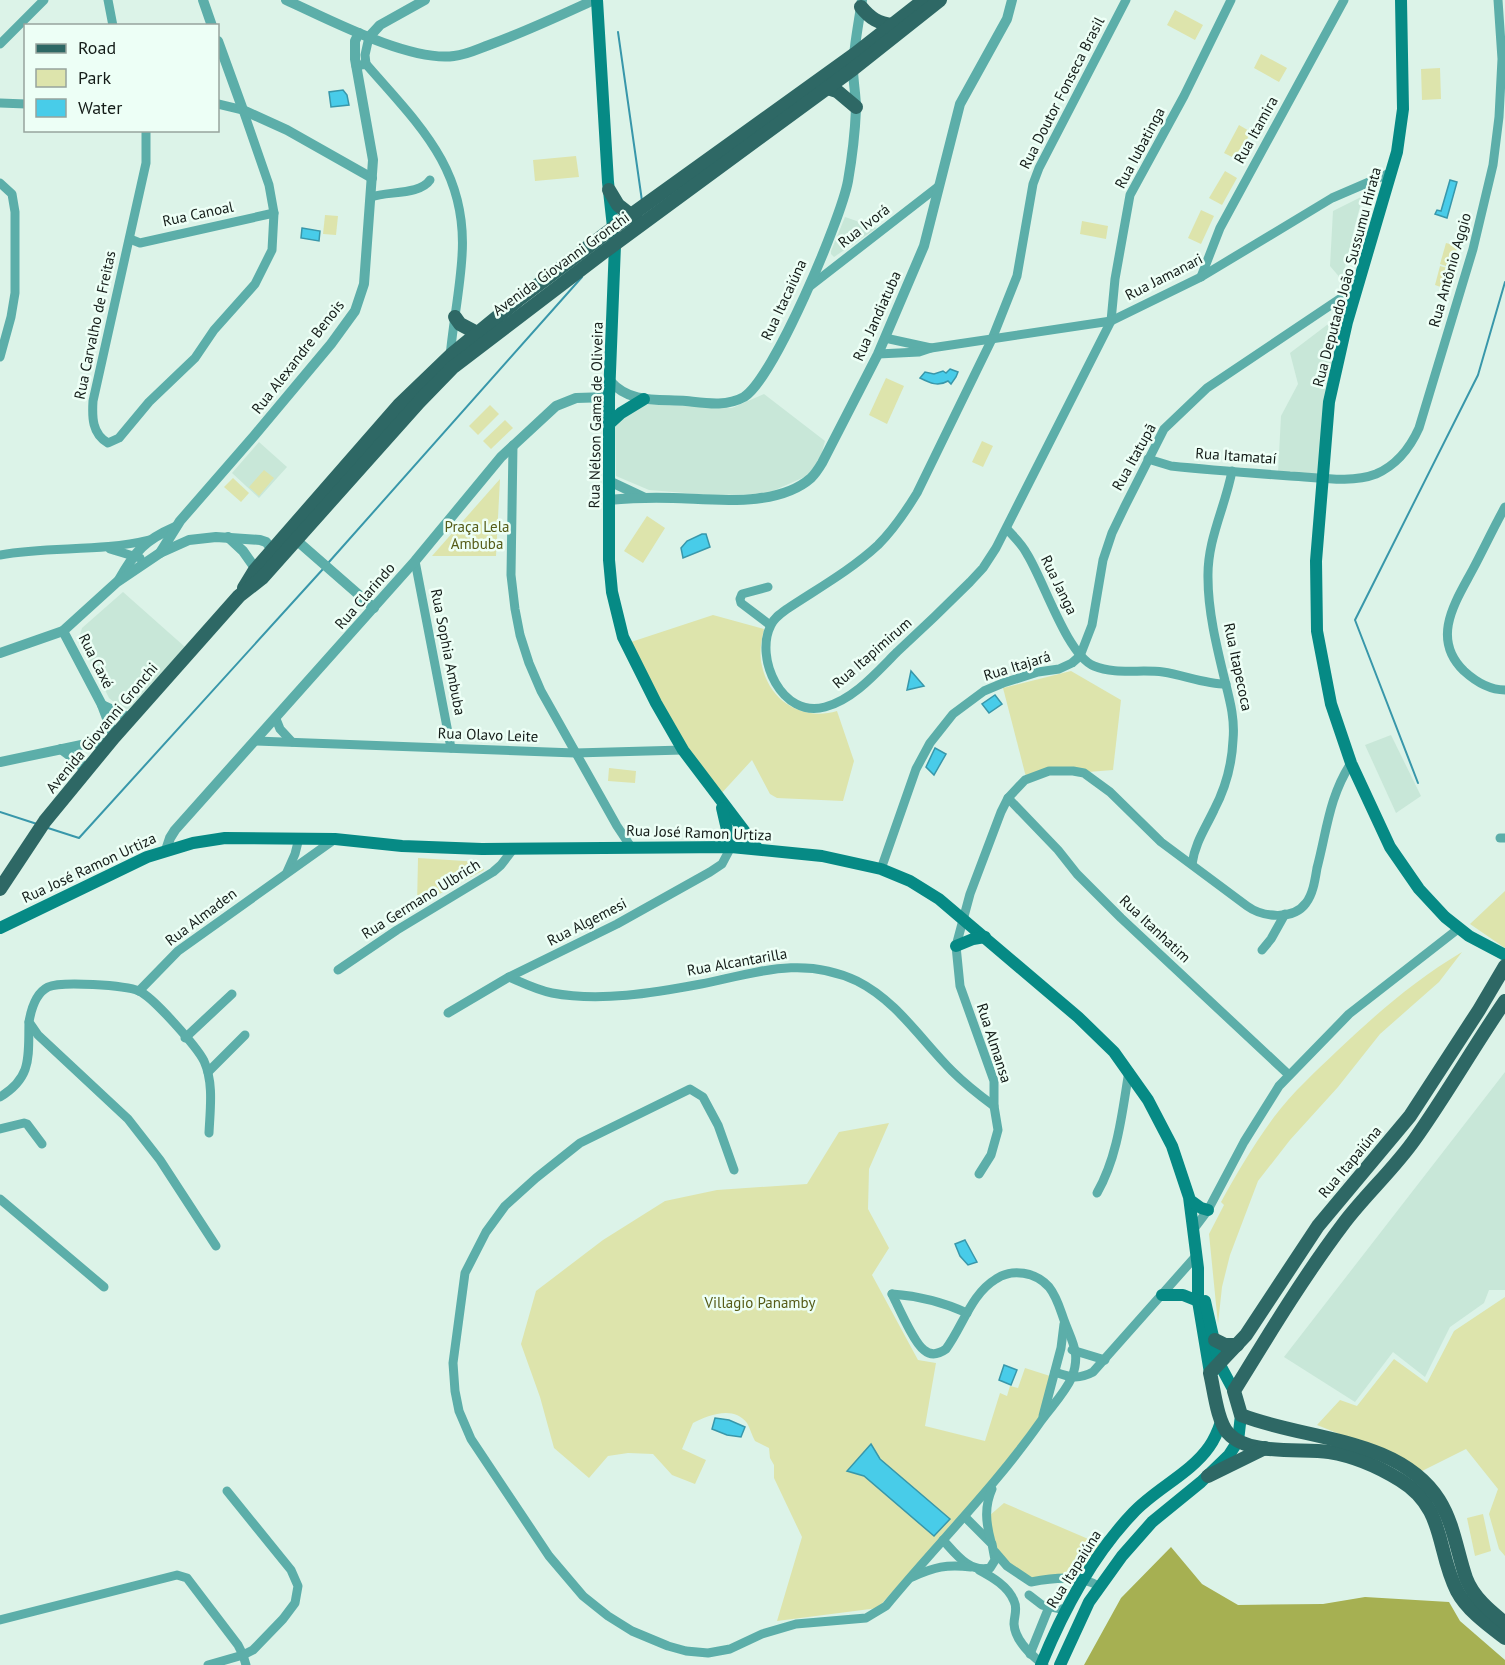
<svg xmlns="http://www.w3.org/2000/svg" width="1505" height="1665" font-family="'PT Sans',sans-serif">
<rect width="100%" height="100%" fill="#dcf3e8"/>
<g fill="#c8e7d8">
<polygon points="1363,196 1355,225 1342,280 1330,266 1333,211"/>
<polygon points="845,217 877,228 834,257 831,254 831,251"/>
<polygon points="1348,309 1320,478 1278,473 1281,416 1298,384 1290,353"/>
<polygon points="764,394 825,441 819,463 809,475 766,494 710,495 649,490 616,476 615,424 645,404 732,408"/>
<polygon points="259,442 287,467 259,498 232,473"/>
<polygon points="123,592 185,647 129,709 121,708 109,698 79,638 82,628"/>
<polygon points="1391,735 1421,796 1396,813 1365,745"/>
<polygon points="1505,1072 1505,1290 1489,1290 1484,1303 1450,1327 1425,1377 1393,1352 1355,1402 1284,1357"/>
</g>
<g fill="#dde4ac">
<polygon points="1175,10 1203,25 1195,40 1167,25"/>
<polygon points="1261,54 1287,68 1279,82 1254,68"/>
<polygon points="1440,68 1441,99 1422,100 1421,69"/>
<polygon points="1239,125 1251,132 1236,159 1224,153"/>
<polygon points="576,156 579,177 535,181 533,160"/>
<polygon points="1225,171 1237,178 1222,205 1209,198"/>
<polygon points="1201,210 1214,216 1201,244 1188,238"/>
<polygon points="325,215 338,216 336,235 323,234"/>
<polygon points="1082,221 1108,226 1106,239 1080,234"/>
<polygon points="1446,243 1458,246 1452,268 1440,264"/>
<polygon points="1440,266 1451,269 1446,289 1435,285"/>
<polygon points="886,378 904,386 887,424 869,415"/>
<polygon points="490,405 499,414 478,435 469,426"/>
<polygon points="505,420 513,428 491,449 483,441"/>
<polygon points="982,441 993,446 983,467 972,462"/>
<polygon points="264,470 274,478 259,496 249,487"/>
<polygon points="233,478 249,493 241,502 224,487"/>
<polygon points="500,479 496,556 432,556"/>
<polygon points="647,516 665,528 643,563 624,551"/>
<path d="M 713,615 L 764,629 C 761,642 759,653 762,666 C 770,702 803,721 837,711 L 854,761 L 843,801 L 777,798 L 770,794 L 752,760 L 719,796 L 691,757 L 628,643 Z"/>
<polygon points="1071,671 1121,700 1113,770 1026,777 1003,688"/>
<polygon points="609,768 636,771 635,783 608,781"/>
<polygon points="418,858 480,862 484,870 417,906"/>
<polygon points="1505,891 1505,948 1470,924"/>
<path d="M 1462,952 L 1439,982 L 1380,1034 L 1338,1087 L 1290,1140 L 1258,1181 L 1230,1255 L 1222,1287 L 1218,1324 L 1209,1234 L 1224,1205 L 1221,1202 C 1237,1173 1254,1144 1274,1117 C 1292,1093 1315,1072 1337,1051 C 1376,1014 1415,980 1462,952 Z"/>
<path d="M 889,1123 L 869,1169 L 868,1209 L 889,1248 L 872,1275 L 918,1360 L 936,1363 L 925,1426 L 985,1441 L 1000,1393 L 1007,1396 L 1010,1386 L 1018,1388 L 1025,1368 L 1050,1376 L 1039,1418 L 992,1479 L 878,1608 L 777,1621 L 802,1537 L 774,1478 L 774,1465 L 770,1458 L 769,1448 L 755,1441 C 752,1436 750,1428 747,1423 C 734,1405 708,1415 693,1423 L 682,1449 L 706,1460 L 695,1484 L 672,1475 L 653,1454 L 628,1453 L 608,1456 L 589,1478 L 554,1448 L 540,1397 L 521,1344 L 536,1291 L 603,1240 L 665,1201 L 717,1190 L 807,1184 L 839,1132 Z"/>
<polygon points="1505,1297 1505,1556 1499,1549 1489,1514 1498,1489 1466,1449 1420,1472 1406,1461 1317,1425 1340,1400 1357,1406 1394,1359 1427,1383 1454,1331"/>
<polygon points="1004,1503 1100,1544 1081,1572 1065,1576 1031,1579 1009,1565 997,1551 989,1516"/>
<polygon points="1483,1514 1491,1551 1475,1556 1467,1518"/>
</g>
<polygon fill="#a6b052" points="1171,1547 1202,1584 1238,1605 1323,1604 1365,1597 1449,1602 1460,1621 1505,1660 1505,1665 1084,1665 1121,1598"/>
<g fill="#48cce9" stroke="#3897aa" stroke-width="1.5">
<polygon points="343,90 347,95 349,105 331,107 329,92"/>
<polygon points="1450,180 1457,182 1447,218 1435,214 1437,210 1441,211"/>
<polygon points="302,228 320,231 319,241 301,238"/>
<path d="M 950,369 L 958,372 L 956,377 L 951,384 L 948,381 C 938,387 930,383 920,378 L 925,372 L 934,374 L 943,371 L 946,373 Z"/>
<polygon points="702,534 706,534 710,547 683,558 681,548 687,541"/>
<polygon points="911,671 924,686 907,690"/>
<polygon points="995,695 1002,704 989,713 982,704"/>
<polygon points="935,748 946,754 934,775 926,767"/>
<polygon points="965,1240 977,1262 968,1265 960,1256 955,1244"/>
<polygon points="1004,1365 1017,1370 1011,1385 999,1380"/>
<polygon points="715,1418 729,1420 745,1427 741,1437 727,1435 712,1429"/>
<polygon points="871,1444 880,1459 950,1519 934,1536 864,1476 847,1471"/>
</g>
<g fill="none" stroke-linecap="round" stroke-linejoin="round">
<g stroke="#3897aa" stroke-width="2">
<polyline points="618,32 642,201"/>
<polyline points="329,562 582,277"/>
<polyline points="1418,783 1355,620 1478,375 1505,282"/>
<polyline points="0,812 37,824"/>
<polyline points="48,828 79,838 323,569"/>
</g>
<g stroke="#5caea9" stroke-width="9">
<polyline points="108,0 113,26"/>
<path d="M 1126,0 L 1039,168 L 1033,184 L 1017,276 L 992,339 L 917,493 C 906,511 893,530 878,545 C 851,570 817,589 787,609 C 780,614 774,618 771,625 C 754,658 782,719 825,707 C 854,699 876,673 897,652 C 922,629 946,606 970,582 L 983,568 L 996,548 L 1111,321 L 1115,279 L 1130,195 L 1184,96 L 1231,0"/>
<polyline points="0,44 44,0"/>
<polyline points="366,64 365,55 369,37"/>
<path d="M 356,66 L 366,64 C 418,124 468,169 462,256 C 460,290 453,323 450,357"/>
<polyline points="0,103 26,104"/>
<path d="M 146,130 L 146,163 L 93,401 C 92,417 92,434 108,443 L 119,438 L 149,402 L 195,358 L 214,330 L 255,284 L 272,250 L 274,213 L 269,185 L 243,110 L 218,104"/>
<polyline points="0,183 12,194 15,212 15,293 11,317 0,357"/>
<path d="M 371,197 C 388,191 420,195 430,180"/>
<polyline points="130,239 140,243 274,213"/>
<polyline points="1201,277 1220,228 1344,0"/>
<polyline points="809,287 939,186"/>
<polyline points="885,338 931,348"/>
<polyline points="878,354 919,352 931,348 1111,321 1201,277 1332,198 1390,173"/>
<polyline points="513,445 511,575 515,609 520,635 529,663 541,691 617,826 631,847"/>
<path d="M 1148,459 L 1171,466 C 1210,470 1250,473 1290,476 C 1317,477 1350,484 1376,474 C 1397,465 1410,448 1419,428 L 1473,249 L 1493,165 L 1499,117 L 1502,59 L 1498,0"/>
<path d="M 1505,507 C 1494,527 1484,548 1473,569 C 1456,601 1430,638 1464,671 C 1475,681 1489,690 1505,690"/>
<path d="M 1007,529 C 1014,537 1022,544 1027,554 C 1044,581 1067,655 1094,666 C 1115,675 1141,669 1163,672 C 1184,675 1205,684 1226,684"/>
<polyline points="110,549 140,558"/>
<path d="M 0,555 C 49,546 100,552 149,540"/>
<polyline points="415,561 451,748"/>
<polyline points="768,587 742,594 740,599 741,603 770,625"/>
<polyline points="276,719 280,729 292,742"/>
<polyline points="256,741 575,753 683,750"/>
<polyline points="1008,798 1058,850 1077,874 1121,918 1289,1075"/>
<polyline points="1500,838 1505,838"/>
<path d="M 1192,864 C 1195,843 1205,829 1214,810 C 1225,789 1232,763 1233,740 C 1235,719 1230,701 1225,681 C 1217,648 1208,612 1208,578 C 1207,540 1225,508 1232,471"/>
<polyline points="881,869 916,769 930,743 953,714 984,691 1003,683 1038,672 1059,669 1072,663 1080,656 1092,625 1103,560 1112,533 1125,506 1164,429 1207,388 1356,288"/>
<polyline points="287,872 295,854 299,838"/>
<polyline points="1262,950 1271,939 1285,914"/>
<polyline points="338,970 397,930 493,872 501,865 514,848"/>
<path d="M 509,977 C 523,983 537,990 552,993 C 600,1002 653,993 701,984 C 755,973 803,955 857,981 C 897,1001 921,1040 952,1071 C 965,1084 979,1095 994,1106"/>
<polyline points="139,991 178,951 335,839"/>
<polyline points="448,1013 509,977 617,924 710,872 722,864 731,847"/>
<polyline points="185,1038 232,994"/>
<polyline points="208,1072 245,1035"/>
<path d="M 0,1097 C 33,1077 28,1056 29,1022"/>
<polyline points="0,1129 24,1123 27,1124 42,1144"/>
<path d="M 209,1133 C 210,1110 214,1083 204,1061 C 197,1047 153,997 139,991 C 125,985 61,981 48,987 C 36,993 31,1010 29,1022 L 38,1035 L 128,1119 L 160,1160 L 216,1246"/>
<path d="M 734,1170 L 718,1125 L 703,1097 L 690,1089 L 580,1143 L 536,1178 L 505,1206 L 486,1232 L 465,1273 L 453,1363 L 455,1391 L 459,1411 L 471,1439 L 549,1556 L 583,1596 L 608,1616 L 632,1631 L 668,1646 L 686,1651 L 708,1653 L 730,1649 L 762,1634 L 796,1624 L 866,1618 L 886,1606 C 937,1544 995,1487 1041,1421 C 1051,1407 1065,1393 1072,1377 C 1081,1353 1072,1342 1064,1320 C 1060,1309 1057,1297 1049,1287 C 1036,1272 1012,1268 996,1279 C 971,1294 963,1326 946,1349 C 939,1354 931,1356 924,1350 C 914,1343 898,1306 892,1294"/>
<path d="M 979,1174 L 991,1155 L 998,1130 L 994,1106 L 994,1081 L 960,986 L 956,946 L 970,894 L 1001,812 L 1008,798 L 1025,780 L 1049,771 L 1073,771 L 1084,773 L 1110,792 L 1161,842 L 1247,906 C 1262,917 1293,921 1306,903 C 1313,894 1315,880 1317,868 C 1327,830 1329,797 1351,763"/>
<path d="M 1097,1193 C 1118,1156 1122,1113 1129,1071"/>
<polyline points="0,1199 104,1287"/>
<polyline points="1193,1230 1208,1210 1244,1142 1279,1086 1349,1014 1458,929"/>
<path d="M 892,1294 C 919,1296 943,1302 967,1313"/>
<polyline points="1072,1350 1105,1360"/>
<path d="M 1055,1372 C 1069,1377 1078,1380 1093,1372 L 1196,1256"/>
<polyline points="1043,1416 1061,1348 1064,1324"/>
<path d="M 943,1540 C 956,1554 969,1573 990,1568 L 995,1560 L 992,1544 L 965,1517"/>
<path d="M 991,1542 C 986,1523 984,1507 992,1489"/>
<path d="M 995,1552 L 1007,1566 L 1031,1582 C 1052,1578 1082,1574 1100,1587"/>
<path d="M 979,1570 C 992,1577 1008,1586 1014,1601 C 1018,1609 1014,1616 1014,1624 C 1015,1641 1031,1655 1044,1665"/>
<path d="M 912,1577 C 935,1567 946,1564 971,1567"/>
<polyline points="1029,1595 1042,1605 1066,1610"/>
<polyline points="0,1620 177,1575 187,1578 238,1645 243,1655 246,1665"/>
<polyline points="1030,1654 1049,1607"/>
<polyline points="208,1665 243,1655 253,1650 283,1619 295,1603 298,1586 291,1570 227,1491"/>
</g>
<g stroke="#5caea9" stroke-width="10">
<polyline points="203,0 212,26"/>
<path d="M 286,0 C 328,19 409,62 454,56 C 466,55 478,49 489,45 C 525,32 559,16 594,0"/>
<polyline points="369,37 380,25 425,0"/>
<polyline points="218,41 243,110 287,130 372,178"/>
<path d="M 610,381 C 630,404 658,399 686,401 C 705,403 726,407 744,397 C 774,378 841,219 848,181 C 852,158 855,133 856,109 C 856,95 853,81 853,68 C 854,45 859,22 862,0"/>
<polyline points="609,481 643,497"/>
<path d="M 608,500 C 630,498 651,497 673,498 C 714,499 777,508 811,478 C 815,474 819,468 822,463 L 878,354 L 924,246 L 960,104 L 1007,19 L 1012,0"/>
<polyline points="228,537 243,551 260,575"/>
<polyline points="295,539 374,608"/>
<polyline points="160,553 189,540 216,537 260,540 266,542 277,555"/>
<path d="M 119,580 C 135,551 145,540 175,527"/>
<polyline points="63,631 102,705 114,737"/>
<polyline points="0,653 63,631 117,582 160,553 180,521 254,436 331,344 355,311 364,284 373,160 355,59 355,41 359,33"/>
<polyline points="102,705 130,718"/>
<polyline points="61,749 81,764 84,773"/>
<polyline points="0,762 91,743 109,743"/>
<polyline points="166,850 170,838 175,830 415,561 501,457 556,406 576,398 609,397"/>
</g>
<g stroke="#068a85" stroke-width="12">
<polyline points="597,0 608,182 615,245 609,397 609,560 612,592 623,637 656,703 683,750 758,849"/>
<polyline points="1401,0 1403,109 1397,152 1347,322 1329,402 1316,561 1317,631 1331,704 1351,763 1390,847 1419,889 1445,917 1469,936 1505,955"/>
<polyline points="609,424 621,413 644,399"/>
<polyline points="722,808 731,847"/>
<polyline points="0,928 147,857 193,843 225,838 335,839 402,846 482,849 731,847 822,856 881,869 910,881 939,899 1078,1017 1114,1052 1148,1100 1172,1146 1189,1197 1198,1268 1198,1301 1210,1373"/>
<polyline points="956,946 973,939 985,937"/>
<polyline points="1190,1200 1201,1208 1208,1210"/>
<polyline points="1162,1295 1183,1295 1198,1301"/>
<polyline points="1205,1301 1219,1363 1234,1391"/>
<path d="M 1041,1665 C 1063,1611 1092,1556 1133,1513 C 1155,1489 1190,1474 1209,1447 C 1214,1440 1218,1431 1221,1422"/>
<polyline points="1060,1665 1089,1602 1122,1556 1152,1522 1201,1482 1229,1455 1238,1441 1241,1415"/>
</g>
<g stroke="#2e6865" stroke-width="14">
<path d="M 861,7 C 871,19 878,23 893,25"/>
<polyline points="822,86 837,91 856,107"/>
<polyline points="609,190 618,205 637,220"/>
<polyline points="455,317 460,324 477,333"/>
<polyline points="244,588 255,570 399,405 451,355 518,300 613,228 855,54 924,0"/>
<polyline points="0,889 45,821 114,737 239,596 262,578 419,402 452,368 604,252 853,69 940,0"/>
<path d="M 1505,966 L 1479,1010 L 1410,1116 L 1318,1226 L 1246,1335 L 1210,1373 C 1214,1389 1217,1421 1228,1433 C 1248,1456 1301,1448 1329,1452 C 1354,1456 1379,1467 1400,1480 C 1446,1508 1436,1550 1457,1591 C 1467,1610 1488,1625 1505,1638"/>
<path d="M 1505,1001 C 1474,1046 1447,1094 1415,1139 C 1394,1169 1366,1194 1344,1223 C 1304,1276 1269,1334 1234,1391 L 1241,1415 C 1304,1440 1399,1437 1439,1500 C 1454,1524 1457,1552 1466,1578 C 1473,1597 1490,1611 1505,1623"/>
<polyline points="1215,1340 1225,1345 1237,1345"/>
<polyline points="1208,1476 1265,1448"/>
</g>
</g>
<g text-anchor="middle" stroke-width="5" stroke-linejoin="round" paint-order="stroke">
<g font-size="15" fill="#141c18" stroke="#edfff6">
<text transform="translate(1062 93) rotate(-63)" y="5">Rua Doutor Fonseca Brasil</text>
<text transform="translate(1256 130) rotate(-61)" y="5">Rua Itamira</text>
<text transform="translate(1140 148) rotate(-62)" y="5">Rua Iubatinga</text>
<text transform="translate(198 214) rotate(-12)" y="5">Rua Canoal</text>
<text transform="translate(864 226) rotate(-38)" y="5">Rua Ivorá</text>
<text transform="translate(561 264) rotate(-36)" y="5">Avenida Giovanni Gronchi</text>
<text transform="translate(1450 270) rotate(-74)" y="5">Rua Antônio Aggio</text>
<text transform="translate(1164 277) rotate(-27)" y="5">Rua Jamanari</text>
<text transform="translate(1347 277) rotate(-75)" y="5">Rua Deputado João Sussumu Hirata</text>
<text transform="translate(784 300) rotate(-65)" y="5">Rua Itacaiúna</text>
<text transform="translate(877 316) rotate(-66)" y="5">Rua Jandiatuba</text>
<text transform="translate(95 325) rotate(-78)" y="5">Rua Carvalho de Freitas</text>
<text transform="translate(298 357) rotate(-52)" y="5">Rua Alexandre Benois</text>
<text transform="translate(596 415) rotate(-89)" y="5">Rua Nélson Gama de Oliveira</text>
<text transform="translate(1236 456) rotate(4)" y="5">Rua Itamataí</text>
<text transform="translate(1134 457) rotate(-61)" y="5">Rua Itatupã</text>
<text transform="translate(1059 585) rotate(64)" y="5">Rua Janga</text>
<text transform="translate(365 596) rotate(-49)" y="5">Rua Clarindo</text>
<text transform="translate(448 652) rotate(79)" y="5">Rua Sophia Ambuba</text>
<text transform="translate(872 653) rotate(-41)" y="5">Rua Itapimirum</text>
<text transform="translate(96 661) rotate(63)" y="5">Rua Caxé</text>
<text transform="translate(1017 666) rotate(-17)" y="5">Rua Itajará</text>
<text transform="translate(1238 667) rotate(78)" y="5">Rua Itapecoca</text>
<text transform="translate(102 728) rotate(-50)" y="5">Avenida Giovanni Gronchi</text>
<text transform="translate(488 735) rotate(2)" y="5">Rua Olavo Leite</text>
<text transform="translate(699 833) rotate(2)" y="5">Rua José Ramon Urtiza</text>
<text transform="translate(89 868) rotate(-25)" y="5">Rua José Ramon Urtiza</text>
<text transform="translate(421 899) rotate(-32)" y="5">Rua Germano Ulbrich</text>
<text transform="translate(201 917) rotate(-37)" y="5">Rua Almaden</text>
<text transform="translate(587 922) rotate(-27)" y="5">Rua Algemesi</text>
<text transform="translate(1155 929) rotate(43)" y="5">Rua Itanhatim</text>
<text transform="translate(737 962) rotate(-10)" y="5">Rua Alcantarilla</text>
<text transform="translate(994 1043) rotate(72)" y="5">Rua Almansa</text>
<text transform="translate(1350 1162) rotate(-50)" y="5">Rua Itapaiúna</text>
<text transform="translate(1074 1569) rotate(-58)" y="5">Rua Itapaiúna</text>
</g>
<g font-size="15" fill="#555b17" stroke="#edfff6">
<text x="477" y="532">Praça Lela<tspan x="477" dy="17">Ambuba</tspan></text>
<text x="760" y="1308">Villagio Panamby</text>
</g>
</g>
<rect x="24" y="24" width="195" height="108" fill="#edfff6" stroke="#96a49d" stroke-width="1.5"/>
<rect x="36" y="44" width="30" height="9" fill="#2e6865" stroke="#96a49d" stroke-width="1.5"/>
<text x="78" y="54" font-size="18" fill="#141c18">Road</text>
<rect x="36" y="69" width="30" height="18" fill="#dde4ac" stroke="#96a49d" stroke-width="1.5"/>
<text x="78" y="84" font-size="18" fill="#141c18">Park</text>
<rect x="36" y="99" width="30" height="18" fill="#48cce9" stroke="#96a49d" stroke-width="1.5"/>
<text x="78" y="114" font-size="18" fill="#141c18">Water</text>
</svg>
